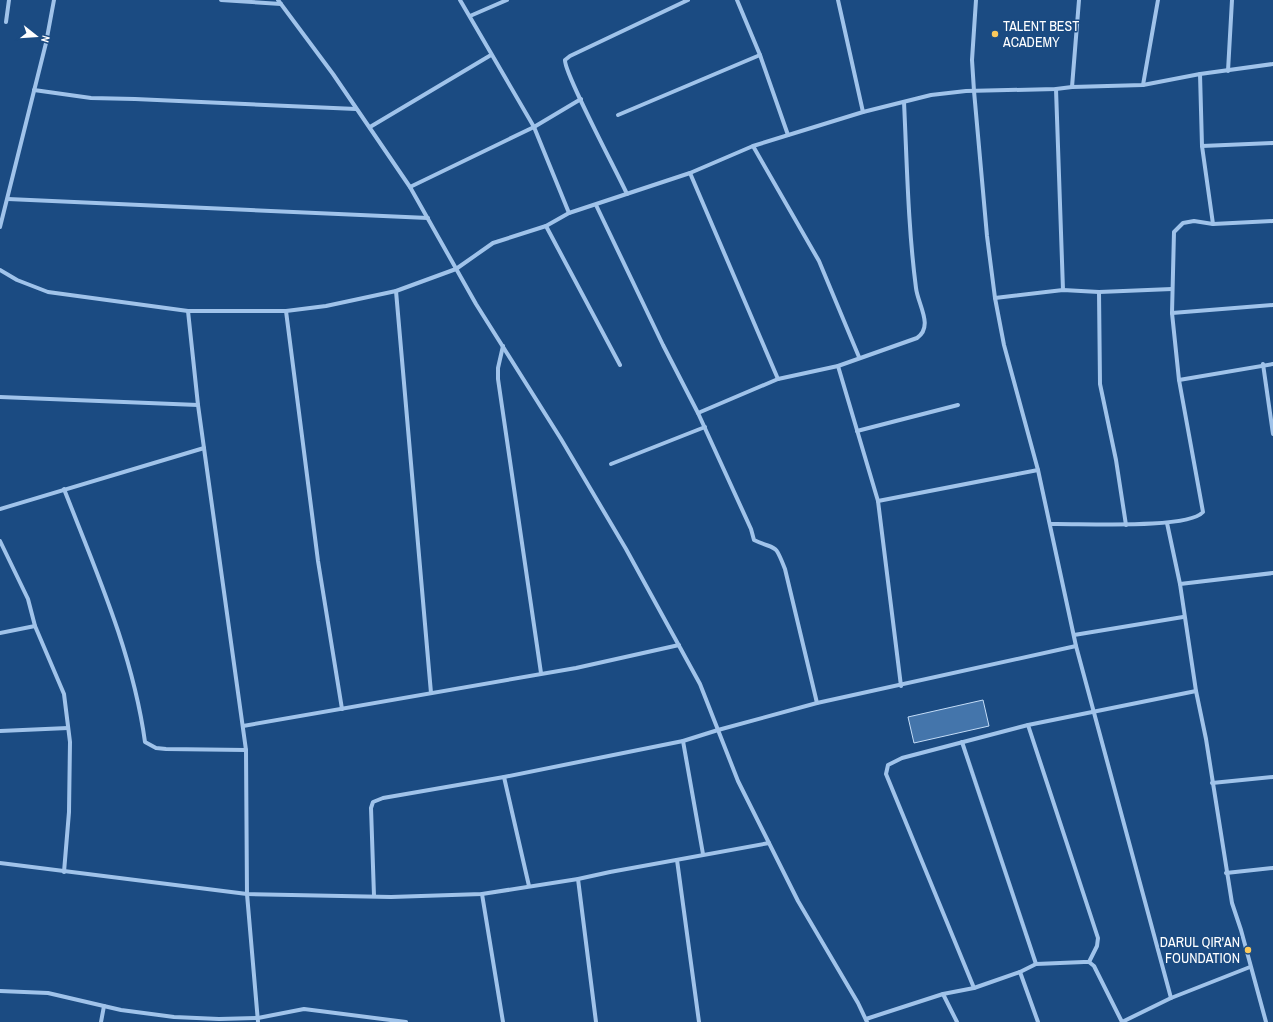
<svg xmlns="http://www.w3.org/2000/svg" width="1273" height="1022" font-family="'Archivo Narrow',sans-serif">
<rect width="100%" height="100%" fill="#1b4b82"/>
<polygon fill="#4475ab" stroke="#c4ddf8" points="983,700 989,726 914,743 908,717"/>
<g fill="none" stroke-linecap="round" stroke-linejoin="round">
<g stroke="#a0c3ea" stroke-width="4">
<polyline points="221,0 281,4"/>
<polyline points="278,0 333,74 410,187 476,304 561,439 626,549 700,684 738,781 798,901 858,1003 867,1022"/>
<polyline points="460,0 534,127 569,213"/>
<polyline points="737,0 760,55 788,135"/>
<polyline points="838,0 863,112"/>
<polyline points="976,0 972,60 974,91 987,236 995,298 1004,345 1038,470 1076,646 1171,998"/>
<polyline points="470,16 507,0"/>
<polyline points="6,22 9,0"/>
<polyline points="1228,71 1232,0"/>
<polyline points="1200,74 1202,146 1213,224"/>
<polyline points="1143,85 1158,0"/>
<polyline points="1072,87 1079,0"/>
<polyline points="1056,89 1063,290"/>
<polyline points="34,90 91,98 135,99 356,109"/>
<polyline points="618,115 760,55"/>
<polyline points="370,127 491,55"/>
<polyline points="753,146 819,261 859,357"/>
<polyline points="1202,146 1273,143"/>
<polyline points="690,173 778,379"/>
<polyline points="410,187 534,127 581,99"/>
<path d="M 627,194 C 618,174 564,73 565,60 L 570,56 L 688,0"/>
<polyline points="8,199 428,218"/>
<path d="M 596,205 L 663,345 L 698,413 L 751,529 L 754,540 C 777,551 774,541 785,569 L 817,703"/>
<polyline points="546,226 620,365"/>
<polyline points="0,227 46,43 54,0"/>
<polyline points="0,270 17,280 48,292 188,311 286,311 326,306 396,291 456,269 493,243 546,226 569,213 690,173 753,146 863,112 931,95 966,91 1056,89 1072,87 1143,85 1200,74 1273,64"/>
<polyline points="396,291 431,693"/>
<polyline points="1099,292 1100,384 1116,460 1126,525"/>
<polyline points="995,298 1063,290 1099,292 1172,289"/>
<polyline points="188,311 198,405 246,750 247,894 258,1022"/>
<polyline points="286,311 318,561 342,709"/>
<polyline points="1172,313 1273,305"/>
<polyline points="503,346 498,368 498,379 541,673"/>
<polyline points="1263,364 1273,434"/>
<polyline points="838,366 878,501 901,686"/>
<polyline points="1179,380 1273,364"/>
<polyline points="0,397 198,405"/>
<path d="M 698,413 L 778,379 L 838,366 L 917,338 C 934,326 918,305 916,288 C 908,227 907,164 904,102"/>
<polyline points="857,431 958,405"/>
<polyline points="611,464 705,427"/>
<path d="M 64,489 C 96,571 133,654 145,742 L 156,748 L 166,749 L 246,750"/>
<polyline points="878,501 1038,470"/>
<polyline points="0,509 204,448"/>
<polyline points="1167,523 1180,584 1196,691 1206,739 1232,903 1241,930 1266,1022"/>
<path d="M 1050,524 C 1078,523 1187,530 1203,512 L 1179,380 L 1172,313 L 1174,232 L 1183,223 L 1194,221 L 1213,224 L 1273,221"/>
<polyline points="0,541 28,599 35,626 64,694 70,742 69,812 64,872"/>
<polyline points="1180,584 1273,573"/>
<polyline points="0,633 35,626"/>
<polyline points="1074,635 1183,617"/>
<polyline points="1028,725 1098,938 1097,946 1089,962"/>
<polyline points="243,726 576,668 679,645"/>
<polyline points="0,731 68,728"/>
<polyline points="683,741 703,854"/>
<polyline points="962,742 1036,964"/>
<polyline points="504,777 529,886"/>
<polyline points="1212,783 1273,777"/>
<polyline points="677,860 699,1022"/>
<polyline points="0,863 247,894 391,897 482,894 578,879 610,872 769,843"/>
<polyline points="1226,873 1273,868"/>
<polyline points="578,879 596,1022"/>
<polyline points="482,894 503,1022"/>
<polyline points="374,896 371,808 373,802 383,798 504,777 683,741 718,730 817,703 1076,646"/>
<polyline points="1020,972 1038,1022"/>
<polyline points="974,988 886,774 888,765 902,758 1028,725 1196,691"/>
<polyline points="0,991 48,993 121,1010 174,1017 219,1019 258,1018 304,1009 406,1022"/>
<polyline points="943,994 957,1022"/>
<polyline points="866,1019 943,994 974,988 1020,972 1036,964 1084,962 1089,962 1094,966 1122,1022"/>
<polyline points="101,1022 104,1006"/>
<polyline points="1122,1022 1171,998 1250,967"/>
</g>
</g>
<g fill="#fbc95c" stroke="#1b4b82" stroke-width="1.5">
<circle cx="995" cy="34" r="4"/>
<circle cx="1248" cy="950" r="4"/>
</g>
<g text-anchor="middle" stroke-width="3" stroke-linejoin="round" paint-order="stroke">
<g font-size="14" fill="#fff" stroke="#1b4b82" text-anchor="start">
<text x="1003" y="31">TALENT BEST<tspan x="1003" dy="16">ACADEMY</tspan></text>
<text x="1240" y="947" text-anchor="end">DARUL QIR'AN<tspan x="1240" dy="16">FOUNDATION</tspan></text>
</g>
</g>
<g transform="translate(36 36) rotate(107)" stroke="#1b4b82" stroke-width="3" paint-order="stroke">
<path d="M0-3L7 15L0 10L-7 15Z" fill="#ffffff"/>
<text y="-6" font-size="11" font-weight="bold" text-anchor="middle" fill="#ffffff">N</text>
</g>
</svg>
